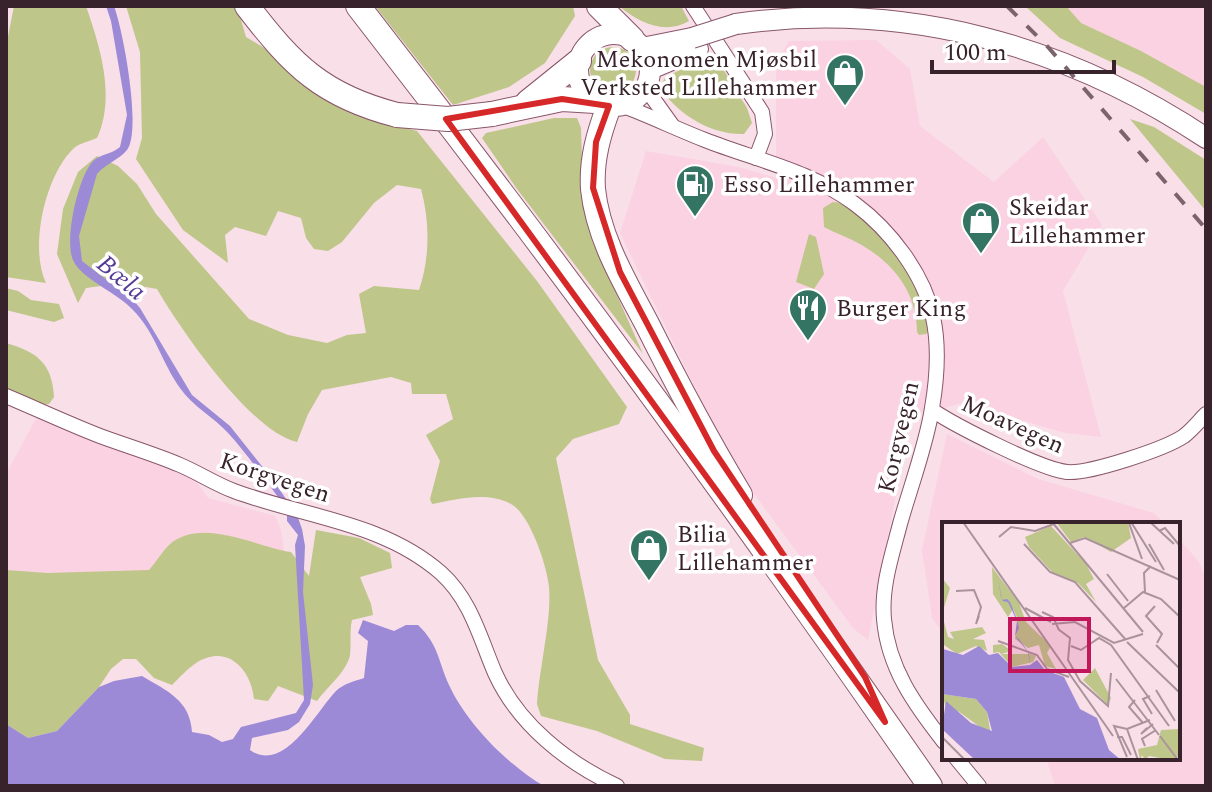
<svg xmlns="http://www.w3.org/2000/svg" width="1212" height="792" font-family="Spectral,serif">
<rect width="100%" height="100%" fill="#f8dfe8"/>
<g fill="#fbd2e1">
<polygon points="1060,6 1206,6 1206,91 1079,24"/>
<polygon points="876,40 910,69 920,126 994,182 1043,137 1102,225 1063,291 1101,437 1065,433 962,403 911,417 868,640 853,628 732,464 620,233 646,151 739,167 776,178 776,63 789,41"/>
<polygon points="38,415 195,480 208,498 275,516 281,530 285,558 6,634 6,474"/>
<polygon points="947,434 1038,479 1154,513 1165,524 944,524 944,634 932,618 922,550"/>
<polygon points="1178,538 1199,562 1206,579 1206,786 1055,786 1046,758 1178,758"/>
</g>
<g fill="#bec689">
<path d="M 14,6 L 86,6 C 100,47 116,96 97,138 C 90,141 80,143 74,148 C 45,175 29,248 46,283 L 6,277 L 6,47 Z"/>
<path d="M 126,6 L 237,6 L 246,37 L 266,49 L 295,77 L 385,123 L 417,131 L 537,281 L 627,407 L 619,424 L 573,439 L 556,458 L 598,660 L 630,715 L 630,724 L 704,748 L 702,761 L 665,759 L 597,731 L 541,716 L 537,704 C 539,670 552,618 549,587 C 547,566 530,514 511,504 C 487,491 457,499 432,504 L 430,499 L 440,461 L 426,435 L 453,419 L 446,394 L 412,394 L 411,383 L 391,377 L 322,390 L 308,414 L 297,442 C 251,432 181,330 157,289 L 123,283 L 86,288 L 78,303 L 57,254 L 63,209 L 78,172 L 97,156 L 118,166 L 137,184 L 156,214 L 249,319 L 288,335 L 327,343 L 347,335 L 366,333 L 359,294 L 374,286 L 419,290 C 430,258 430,222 421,189 L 397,185 L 374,203 L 342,242 L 328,251 L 314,249 L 306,238 L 301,218 L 278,211 L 266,236 L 235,227 L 225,235 L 228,263 L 183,230 L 136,159 L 142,138 L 140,52 Z"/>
<polygon points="375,6 573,6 575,16 545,63 509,87 453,105"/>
<path d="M 619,6 L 681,6 L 689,21 C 665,35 639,23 619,6 Z"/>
<polygon points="1025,6 1066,6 1081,23 1141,51 1206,87 1206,114 1143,77 1060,38"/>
<circle cx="613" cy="70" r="23"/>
<path d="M 710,63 L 720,64 L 747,108 L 752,123 L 744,134 C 711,135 679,115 661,89 L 664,79 L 688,65 Z"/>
<polygon points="554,118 577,118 581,128 583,197 600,257 643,354 517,189 482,138 486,133"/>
<polygon points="1130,119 1154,127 1206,160 1206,211"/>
<path d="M 833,202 C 845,202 856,213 865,221 C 899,252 918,286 930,329 L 926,334 L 919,335 L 917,332 C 917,292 893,262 858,243 C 847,237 835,233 824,227 L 823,208 Z"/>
<polygon points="809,234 816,237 824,274 814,289 796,282"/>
<polygon points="6,288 18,291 31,300 59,304 64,318 54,322 6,310"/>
<path d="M 6,343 C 37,352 52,363 54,397 L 49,404 L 44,405 L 6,389 Z"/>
<path d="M 316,530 L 359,538 L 390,553 L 392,568 L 360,577 L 371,604 L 373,615 L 352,620 C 349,631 352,651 349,659 C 343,675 327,687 317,701 L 278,686 L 268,701 L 254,699 C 251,669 227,643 196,663 C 187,669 179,678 172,685 L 154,678 L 136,659 L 123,659 L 111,669 L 99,687 L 57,731 L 28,738 L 6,724 L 6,570 L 47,573 L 149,570 C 156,562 162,552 169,545 C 201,516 256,547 291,552 L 309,576 Z"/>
</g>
<path fill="#9c8ad7" d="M 106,6 L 114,6 C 123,30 142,130 127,150 C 119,160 105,164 97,174 L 79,236 L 82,261 L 133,300 L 140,308 L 192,395 L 230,426 L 273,480 L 297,515 L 302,529 L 305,546 L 303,592 L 313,685 L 310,704 L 299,722 L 288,730 L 252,738 L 250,750 C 284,775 318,709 336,691 C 343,684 355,681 364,678 L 368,641 L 358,633 L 363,620 L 394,631 L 406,625 L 418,625 C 439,645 438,661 449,685 C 467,724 508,765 544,786 L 6,786 L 6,724 L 28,738 L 57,731 L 99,687 L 114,681 L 142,676 C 167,691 190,700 192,732 L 209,735 L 222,742 L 233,739 L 241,727 L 296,713 L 304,700 L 295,545 L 298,535 L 287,521 L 287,513 L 281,501 C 264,479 248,455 229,434 C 214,417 193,407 180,388 C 162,363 155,332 133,310 C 117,292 82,280 73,260 C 64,240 78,177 93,161 C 101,154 112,154 120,147 L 127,115 L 111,21 Z"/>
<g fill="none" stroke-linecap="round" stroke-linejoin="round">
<defs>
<g id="street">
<polyline points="693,6 762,112 765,134 756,158"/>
<polyline points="649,75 652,97 672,125"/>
<path d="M 621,105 C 650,116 677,129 705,140 C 756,160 811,171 855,204 C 890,230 924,274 933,317 C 939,345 937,379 932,408 C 927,443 910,488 900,524 C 892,555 881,587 884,619 C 888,668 915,705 944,742"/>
<path d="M 6,396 C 37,409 69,424 100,436 C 127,446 154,454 180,465 C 199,473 215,484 234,491 C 304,517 383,522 441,573 C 471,600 480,638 495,673 C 518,724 567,763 617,786"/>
<path d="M 932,410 C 956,426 1040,469 1067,472 C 1089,474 1165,449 1184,436 C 1192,430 1199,421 1206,414"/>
<polyline points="956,758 979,786"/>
</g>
<g id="primary">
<path d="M 736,24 C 905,0 1066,45 1206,138"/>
<circle cx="614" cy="70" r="36"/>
<polyline points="642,48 692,38"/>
<polyline points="650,69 698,49"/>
</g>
<g id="highway">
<path d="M 247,6 C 293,66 323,96 397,115"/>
<path d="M 358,6 C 556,260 747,521 930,786"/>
<polyline points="599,6 632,39"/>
<polyline points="528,102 579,61"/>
<path d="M 609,106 C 599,133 591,159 593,189 C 598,238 625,282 647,324 C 676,382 707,440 740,495"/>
<polyline points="492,114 562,99 595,101"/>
</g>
</defs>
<use href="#street" stroke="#89566b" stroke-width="16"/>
<use href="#primary" stroke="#89566b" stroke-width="22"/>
<use href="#highway" stroke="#89566b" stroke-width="26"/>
<use href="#street" stroke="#fff" stroke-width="14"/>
<use href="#primary" stroke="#fff" stroke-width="20"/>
<use href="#highway" stroke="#fff" stroke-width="24"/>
<polyline stroke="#7b646d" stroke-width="4" stroke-dasharray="14 14" stroke-linecap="butt" points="1007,6 1048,47 1206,229"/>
<defs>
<polyline id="primary-bridge" points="692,38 736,24"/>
<polyline id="highway-bridge" points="397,115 448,119 492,114"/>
</defs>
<use href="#primary-bridge" stroke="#89566b" stroke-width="22" stroke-linecap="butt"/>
<use href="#highway-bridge" stroke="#89566b" stroke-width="26" stroke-linecap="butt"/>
<use href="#primary-bridge" stroke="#fff" stroke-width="20"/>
<use href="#highway-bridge" stroke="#fff" stroke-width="24"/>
</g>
<path fill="none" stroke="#d62828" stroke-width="6" stroke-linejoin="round" d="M 562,99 L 609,106 L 596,142 L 593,188 L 620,272 L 714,451 L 865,677 L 885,722 L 446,119 Z"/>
<defs>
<symbol id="shop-pin" viewBox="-11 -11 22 30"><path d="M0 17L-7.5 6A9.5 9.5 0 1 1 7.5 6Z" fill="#337463" stroke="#fff"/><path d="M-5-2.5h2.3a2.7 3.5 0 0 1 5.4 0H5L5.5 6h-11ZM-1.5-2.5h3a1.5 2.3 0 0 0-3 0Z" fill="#fff"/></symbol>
<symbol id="fuel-pin" viewBox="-11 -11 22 30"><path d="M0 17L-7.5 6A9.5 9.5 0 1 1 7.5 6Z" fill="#337463" stroke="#fff"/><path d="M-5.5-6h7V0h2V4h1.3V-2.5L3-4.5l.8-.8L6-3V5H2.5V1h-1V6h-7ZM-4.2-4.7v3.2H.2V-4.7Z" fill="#fff"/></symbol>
<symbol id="restaurant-pin" viewBox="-11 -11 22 30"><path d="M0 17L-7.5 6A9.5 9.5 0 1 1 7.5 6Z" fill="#337463" stroke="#fff"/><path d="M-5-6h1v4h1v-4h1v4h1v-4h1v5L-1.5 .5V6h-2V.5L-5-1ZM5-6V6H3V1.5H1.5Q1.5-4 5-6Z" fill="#fff"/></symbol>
</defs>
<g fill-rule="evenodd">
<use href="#shop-pin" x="823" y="51" width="44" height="60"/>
<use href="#fuel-pin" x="673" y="162" width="44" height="60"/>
<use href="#shop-pin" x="959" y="199" width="44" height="60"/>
<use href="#restaurant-pin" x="786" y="286" width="44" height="60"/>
<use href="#shop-pin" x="627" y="526" width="44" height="60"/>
</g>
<g text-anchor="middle" stroke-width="7" stroke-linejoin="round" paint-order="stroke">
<g font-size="24" fill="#38222b" stroke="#fff" text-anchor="start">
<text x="817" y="67" text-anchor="end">Mekonomen Mjøsbil<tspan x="817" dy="28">Verksted Lillehammer</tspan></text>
<text x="723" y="192">Esso Lillehammer</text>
<text x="1009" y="215">Skeidar<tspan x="1009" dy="28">Lillehammer</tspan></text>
<text x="836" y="316">Burger King</text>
<text x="677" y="542">Bilia<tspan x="677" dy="28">Lillehammer</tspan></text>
</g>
<g font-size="24" fill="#38222b" stroke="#fff">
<text transform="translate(1013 424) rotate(24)" y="8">Moavegen</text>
<text transform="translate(898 437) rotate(-77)" y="8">Korgvegen</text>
<text transform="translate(275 477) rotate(18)" y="8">Korgvegen</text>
</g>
<g font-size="26" font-style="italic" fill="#563a94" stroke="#fff">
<text transform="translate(122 277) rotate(40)" y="9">Bæla</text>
</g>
</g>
<g transform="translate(942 522)">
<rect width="238" height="238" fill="#f8dfe8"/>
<path d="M 114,0 L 186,0 L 189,16 L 169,30 L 142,15 L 129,20 ZM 109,4 L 144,42 L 152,57 L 144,62 L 154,80 L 136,61 L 111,51 L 87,25 L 83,15 ZM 50,45 L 77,81 L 84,100 L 109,124 L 105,131 L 114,147 L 103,144 L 97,123 L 86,126 L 73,117 L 76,97 L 71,87 L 66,95 L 51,72 ZM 0,56 L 8,66 L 0,92 L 6,115 L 12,117 L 8,110 L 40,105 L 44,111 L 31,117 L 42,118 L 45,129 L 34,124 L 15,132 L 2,123 L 0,120 ZM 60,122 L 70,129 L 59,132 L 89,132 L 94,134 L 91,140 L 70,145 L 57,130 L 51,131 L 51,123 ZM 153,146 L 169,176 L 166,183 L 141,158 ZM 0,172 L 34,177 L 45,190 L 49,213 L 16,189 L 16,197 L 4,179 L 5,189 ZM 238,207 L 238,233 L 230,238 L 207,234 L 203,238 L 200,233 L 198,238 L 196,227 L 215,223 L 219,208 Z" fill="#bec689"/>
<path d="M 56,56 L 60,78 L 65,77 L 68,80 L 75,97 L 77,106 L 73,114 L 77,117 L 87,131 L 88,143 L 95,138 L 103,148 L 122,155 L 138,187 L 155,196 L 167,228 L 179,238 L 33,238 L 0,207 L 4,179 L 29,201 L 50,209 L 45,190 L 34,177 L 0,172 L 1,127 L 21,133 L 37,124 L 47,133 L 56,131 L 70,145 L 88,143 L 86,130 L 73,114 L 75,99 L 66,80 L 61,79 L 59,75 Z" fill="#9c8ad7"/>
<path fill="none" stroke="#ab939c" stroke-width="2" d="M 21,0 L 171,214M 110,0 L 201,110M 189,0 L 214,40M 208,0 L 232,22M 187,1 L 200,37M 217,9 L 223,6 L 238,24M 57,15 L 69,5 L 93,9 L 112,2M 128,21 L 143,16 L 238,58M 82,22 L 108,50 L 133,60 L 184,118M 207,22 L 222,48M 165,52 L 186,79M 14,69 L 32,68 L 39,85 L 34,102 L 37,94M 203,70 L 202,51 L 209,44M 213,84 L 204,94 L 220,112 L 215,121M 83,86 L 109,100M 182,86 L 201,70 L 219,77 L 238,95M 100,90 L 111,95 L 117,108M 110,102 L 133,100 L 172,121 L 201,112M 116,107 L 128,116 L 126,138 L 138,159 L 166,184 L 169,151M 56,119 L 95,133 L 105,147 L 127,155M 185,120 L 238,171M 214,123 L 238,147M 129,124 L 139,128 L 157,116 L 169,123 L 227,204M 174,157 L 217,213M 214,168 L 233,199M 208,174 L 201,177 L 210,192M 193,178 L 187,185 L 201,201M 205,206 L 199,212 L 211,202M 185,207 L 196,238M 218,214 L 236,238M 0,215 L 23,238M 175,215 L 180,215 L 189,233M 203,224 L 200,217 L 214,208M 185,235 L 172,204 L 185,207 L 208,198"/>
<path fill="#c2185b" fill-opacity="0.15" stroke="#c2185b" stroke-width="4" d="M 68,97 L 147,97 L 147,149 L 68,149 Z"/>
<rect width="238" height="238" fill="none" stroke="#38222b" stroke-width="4"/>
</g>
<rect width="1212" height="792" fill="none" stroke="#38222b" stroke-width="16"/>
<path d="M932 60v12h182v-12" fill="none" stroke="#38222b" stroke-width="4"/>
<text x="944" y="60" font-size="24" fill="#38222b" stroke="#ffffff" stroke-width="6" paint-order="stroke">100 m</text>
</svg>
